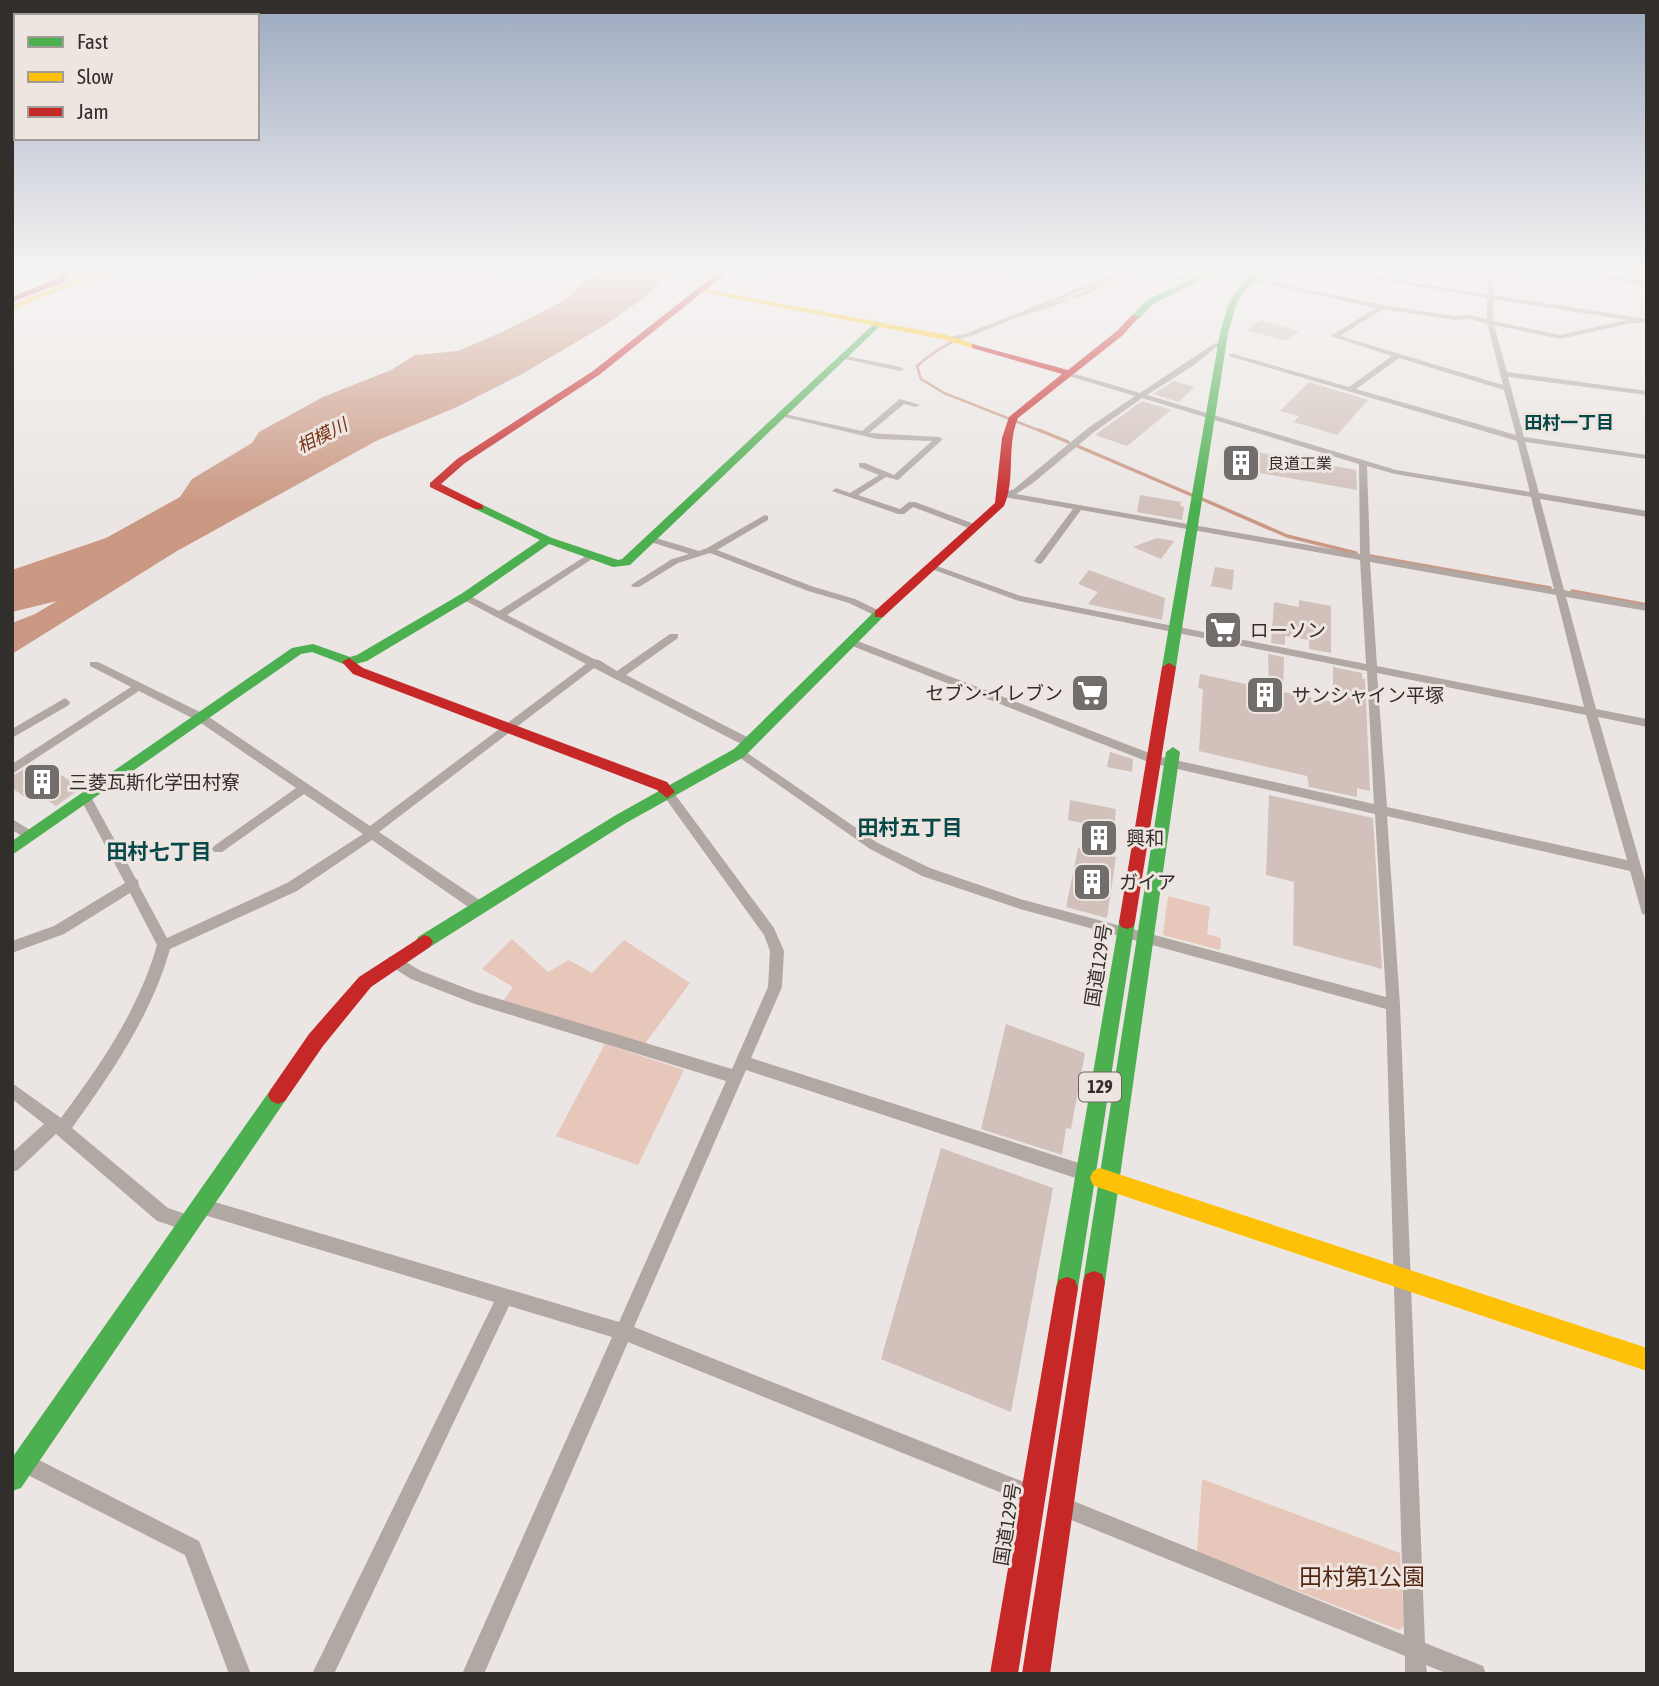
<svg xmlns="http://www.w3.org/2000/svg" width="1659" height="1686" font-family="'Asap Condensed','Noto Sans JP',sans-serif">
<rect width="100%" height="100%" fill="#ebe6e4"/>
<g fill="#e7c7b9">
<polygon points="1168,896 1210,907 1207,934 1221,938 1220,950 1163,935"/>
<polygon points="512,939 548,972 569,960 592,973 624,940 690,983 644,1045 502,1003 513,987 482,969"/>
<polygon points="605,1044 684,1070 638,1165 556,1136"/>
<polygon points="1202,1479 1400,1553 1404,1626 1399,1630 1197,1552"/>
</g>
<polygon fill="#ca9883" points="599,271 668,271 648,295 607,324 522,374 457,407 376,441 177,551 12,654 12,623 35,614 57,601 12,612 12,570 106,538 180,497 192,479 252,443 259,432 323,397 391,370 415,355 458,351 502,332 569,298 585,280 598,276"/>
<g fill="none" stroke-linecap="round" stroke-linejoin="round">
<g stroke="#ca9883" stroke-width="2.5">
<polyline points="1074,297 1139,271"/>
<path d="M 1043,432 L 944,393 L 921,379 L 917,366 C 956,330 1017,318 1066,300"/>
</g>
<g stroke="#ca9883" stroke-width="3.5">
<polyline points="1039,430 1068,442"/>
<polyline points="1075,445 1194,496"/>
<polyline points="1202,499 1287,536 1356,553"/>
<polyline points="1370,556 1550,588"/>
<polyline points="1572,591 1647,605"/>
</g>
</g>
<g fill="#d1c1ba">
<polygon points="1261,320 1299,331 1285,341 1246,330"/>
<polygon points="1174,381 1194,387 1179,402 1153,394"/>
<polygon points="1309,382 1368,400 1337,435 1294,422 1299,416 1280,411"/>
<polygon points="1142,401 1171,410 1127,446 1095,435"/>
<polygon points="1257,452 1356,470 1357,490 1254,472"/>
<polygon points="1140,495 1181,502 1180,506 1184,507 1182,520 1137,512"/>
<polygon points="1157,538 1174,541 1161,559 1133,547"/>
<polygon points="1215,567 1234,570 1232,590 1211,586"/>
<polygon points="1089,570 1165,598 1162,620 1088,604 1098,592 1078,584"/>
<polygon points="1299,600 1331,606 1331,653 1309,649 1309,640 1285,636 1285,645 1271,643 1274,602 1299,607"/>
<polygon points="1206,621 1240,628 1240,636 1205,630"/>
<polygon points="1268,654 1284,657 1283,692 1333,702 1333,667 1362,673 1362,679 1365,679 1370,791 1357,788 1357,797 1309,787 1307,776 1199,751 1203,689 1198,688 1200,674 1269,689"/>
<polygon points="1083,679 1104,684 1098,707 1076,702"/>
<polygon points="1110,752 1133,759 1132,772 1107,767"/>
<polygon points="29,766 46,777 55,771 81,788 56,806 34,791 25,797 12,788 12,776"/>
<polygon points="1269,795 1373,818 1382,969 1293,945 1294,882 1266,875"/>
<polygon points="1070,800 1116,809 1114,829 1111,828 1105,855 1116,857 1107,918 1066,907 1078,848 1085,850 1092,825 1068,820"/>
<polygon points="1006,1024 1085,1053 1071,1129 1066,1128 1062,1155 981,1129"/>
<polygon points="941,1148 1053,1188 1011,1412 881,1359"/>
</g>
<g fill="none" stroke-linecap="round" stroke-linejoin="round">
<g fill="#b1a8a4" fill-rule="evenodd">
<polygon points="25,271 24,272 12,276 12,272"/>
<polygon points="1121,271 1130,271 972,336 947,340 944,338 969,333"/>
<polygon points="1135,271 1151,271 1198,281 1195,283"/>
<path d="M 1324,271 L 1341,271 L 1487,294 L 1487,271 L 1493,271 L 1493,295 L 1647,319 L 1645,323 L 1631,323 L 1560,339 L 1494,325 L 1507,372 L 1647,391 L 1647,395 L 1508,377 L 1524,437 L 1647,455 L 1647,459 L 1525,442 L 1539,493 L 1647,511 L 1647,517 L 1540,499 L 1564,590 L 1647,605 L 1647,611 L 1566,597 L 1596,709 L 1647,719 L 1647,727 L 1598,717 L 1647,887 L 1647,915 L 1642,914 L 1641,910 L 1630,871 L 1387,816 L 1400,1005 L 1425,1643 L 1483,1666 L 1486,1674 L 1448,1674 L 1426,1665 L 1427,1674 L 1405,1674 L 1405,1656 L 1059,1515 L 1056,1508 L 1059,1501 L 1066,1498 L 1404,1635 L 1386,1009 L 1020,909 L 922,876 L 870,849 L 733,753 L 739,749 L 743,750 L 878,843 L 930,868 L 1020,899 L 1386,997 L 1375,814 L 1151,763 L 847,644 L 846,642 L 851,639 L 855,640 L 1157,756 L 1374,804 L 1367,671 L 1019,601 L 926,567 L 931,564 L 934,565 L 1021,596 L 1366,664 L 1360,560 L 1081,510 L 1042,563 L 1039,564 L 1034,561 L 1073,509 L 1004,497 L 1000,494 L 1014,489 L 1088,428 L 1135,396 L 1065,375 L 1065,371 L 1140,393 L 1215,343 L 1225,346 L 1222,348 L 1216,347 L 1194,365 L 1147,395 L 1396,470 L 1530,492 L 1517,441 L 1229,356 L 1229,354 L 1233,354 L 1349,387 L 1392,356 L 1331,336 L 1376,308 L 1247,280 L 1249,277 L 1382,305 L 1455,316 L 1468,315 L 1487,319 L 1487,298 ZM 1493,299 L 1627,320 L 1560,335 L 1493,321 ZM 1383,309 L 1455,320 L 1468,319 L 1487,323 L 1503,385 L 1340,336 ZM 1399,358 L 1504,390 L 1516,435 L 1356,389 ZM 1142,398 L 1359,464 L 1360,554 L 1016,494 L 1033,483 L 1094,432 ZM 1367,466 L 1395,474 L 1531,497 L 1554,589 L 1370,556 ZM 1370,562 L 1556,595 L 1584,707 L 1377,666 ZM 1377,673 L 1586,715 L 1627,860 L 1387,807 Z"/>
<polygon points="1558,271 1576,271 1647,282 1647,286"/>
<polygon points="842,355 900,367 904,369 900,371 840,358 839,357"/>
<polygon points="900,399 920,405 916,407 904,404 869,433 939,437 943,439 898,480 886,477 858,495 900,509 909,502 915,502 977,525 977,529 971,529 913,507 904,514 898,514 832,491 836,488 850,493 879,475 859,467 859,463 865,463 894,475 932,441 877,439 776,415 780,413 862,431"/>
<polygon points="765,515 768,516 768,520 717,550 814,587 855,599 882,612 882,616 876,616 849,603 808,591 710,553 678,563 639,587 633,587 631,585 672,559 689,554 647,541 647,537 653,537 699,551 707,548"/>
<path d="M 592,552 L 595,553 L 595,557 L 507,615 L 594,659 L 599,660 L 617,671 L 670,634 L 678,634 L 678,638 L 626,675 L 753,740 L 755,743 L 753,746 L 745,746 L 594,668 L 379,832 L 484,903 L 485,907 L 484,911 L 479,912 L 474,911 L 372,840 L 297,891 L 170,949 C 151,1016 112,1072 72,1128 L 168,1208 L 194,1217 L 196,1223 L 194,1229 L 188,1231 L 157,1221 L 56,1134 L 18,1170 L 12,1172 L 12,1153 L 44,1124 L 12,1099 L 12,1083 L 61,1118 C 101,1064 138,1011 157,945 L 130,893 L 64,934 L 12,953 L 12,941 L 54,926 L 125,883 L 80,798 L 82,795 L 90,795 L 136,879 L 138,880 L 139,886 L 167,938 L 287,883 L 363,834 L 304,794 L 222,852 L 214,852 L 212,849 L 214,846 L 296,788 L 198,721 L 139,691 L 12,774 L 12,764 L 131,687 L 90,666 L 90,662 L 98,662 L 206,715 L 370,826 L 586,664 L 462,599 L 462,595 L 468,595 L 499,611 Z"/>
<polygon points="65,698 70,702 69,705 12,738 12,729"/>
<polygon points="667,788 671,789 774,928 784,951 782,987 751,1058 1085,1165 1091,1167 1093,1173 1091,1179 1085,1181 746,1070 634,1327 1029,1484 1036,1487 1039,1494 1036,1501 1029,1504 628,1342 484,1674 462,1674 612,1337 509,1306 334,1674 312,1674 494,1302 201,1214 195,1212 193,1206 195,1200 201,1198 619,1322 726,1081 475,1004 411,979 389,965 387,961 389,957 394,955 421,971 476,992 732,1069 768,987 770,951 764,935 663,795 661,792 663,789"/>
<polygon points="12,819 35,833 37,836 35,839 27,839 12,830"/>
<polygon points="25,1453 199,1541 251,1674 229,1674 185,1555 18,1470 15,1463 18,1456"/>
</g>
<g fill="#4caf50" fill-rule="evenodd">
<polygon points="1208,271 1219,271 1153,304 1138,319 1131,317 1147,300"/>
<polygon points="1252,271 1260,271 1237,302 1228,333 1176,667 1169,671 1162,667 1220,333 1229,302"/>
<polygon points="877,321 880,322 880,326 630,565 613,567 549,544 469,600 367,661 349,666 312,652 301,654 12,855 12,841 292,648 313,644 350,657 357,655 461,594 540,540 475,509 475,505 483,505 552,538 618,560 622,559"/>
<polygon points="879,610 885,614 883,617 744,757 626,823 430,947 424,949 418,947 415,942 418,937 616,815 734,749 875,611"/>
<polygon points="1173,747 1180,752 1105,1282 1102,1290 1094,1293 1086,1290 1083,1282 1166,752"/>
<polygon points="1127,915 1133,917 1135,922 1078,1288 1075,1296 1067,1299 1059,1296 1056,1288 1119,922 1121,917"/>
<polygon points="278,1086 285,1089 288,1095 285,1101 21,1488 12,1491 12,1458 271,1089"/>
</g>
<g fill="#ffc107" fill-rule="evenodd">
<polygon points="95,271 107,271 12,310 12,305"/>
<polygon points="699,288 947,335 979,346 975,349 946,340 702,292"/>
<polygon points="1100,1168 1647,1348 1647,1371 1100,1188 1093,1185 1090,1178 1093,1171"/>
</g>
<g fill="#c62828" fill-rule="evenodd">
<polygon points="64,271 72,271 64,282 12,302 12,297 58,278"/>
<polygon points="720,271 729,271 599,375 465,463 441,484 483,505 483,509 475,509 430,487 430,483 457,459 593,371"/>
<path d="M 1132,315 L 1139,317 L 1123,335 L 1018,418 C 1006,447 1016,479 1004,506 L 883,617 L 875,617 L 875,611 L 995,503 L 1002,438 L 1009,417 L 1062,374 L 972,348 L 972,344 L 1068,370 L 1117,331 Z"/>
<polygon points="349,658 363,668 667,782 675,792 667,798 657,790 353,674 342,662"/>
<polygon points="1169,663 1176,667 1135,922 1133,927 1127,929 1121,927 1119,922 1162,667"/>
<polygon points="424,935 430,937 433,942 430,947 371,987 323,1046 285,1101 278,1104 271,1101 268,1095 271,1089 309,1034 359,977"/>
<polygon points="1094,1271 1102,1274 1105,1282 1050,1674 1022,1674 1083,1282 1086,1274"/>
<polygon points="1067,1277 1075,1280 1078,1288 1018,1674 990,1674 1056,1288 1059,1280"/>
</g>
</g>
<linearGradient id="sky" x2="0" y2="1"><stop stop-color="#9ca9c0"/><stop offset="0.53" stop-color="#f6f4f3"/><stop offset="1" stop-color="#f6f4f3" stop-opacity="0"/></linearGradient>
<rect width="1659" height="507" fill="url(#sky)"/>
<defs>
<symbol id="building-square" viewBox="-11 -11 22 22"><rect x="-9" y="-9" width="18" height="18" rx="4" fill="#726e6c" stroke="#eee5e1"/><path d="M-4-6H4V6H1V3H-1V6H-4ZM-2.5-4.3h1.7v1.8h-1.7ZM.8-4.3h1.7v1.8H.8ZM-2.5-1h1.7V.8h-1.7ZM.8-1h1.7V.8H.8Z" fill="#fff"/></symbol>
<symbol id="supermarket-square" viewBox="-11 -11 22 22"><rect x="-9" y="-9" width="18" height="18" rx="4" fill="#726e6c" stroke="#eee5e1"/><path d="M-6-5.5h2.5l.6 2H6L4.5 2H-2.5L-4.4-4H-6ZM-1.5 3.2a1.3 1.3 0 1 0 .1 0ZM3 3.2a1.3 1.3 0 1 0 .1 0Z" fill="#fff"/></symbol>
</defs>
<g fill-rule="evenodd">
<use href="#building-square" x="1219" y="441" width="44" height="44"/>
<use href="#supermarket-square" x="1201" y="608" width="44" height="44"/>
<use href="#supermarket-square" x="1068" y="671" width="44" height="44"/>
<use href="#building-square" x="1243" y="673" width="44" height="44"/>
<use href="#building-square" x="20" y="760" width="44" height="44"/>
<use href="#building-square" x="1077" y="816" width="44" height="44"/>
<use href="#building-square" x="1070" y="860" width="44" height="44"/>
</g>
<g text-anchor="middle" stroke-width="6" stroke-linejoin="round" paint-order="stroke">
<g font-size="16" fill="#312e2c" stroke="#eee5e1" text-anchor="start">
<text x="1268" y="469">良道工業</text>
</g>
<g font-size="18" font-weight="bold" fill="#074948" stroke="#eee5e1">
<text x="1569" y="429">田村一丁目</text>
</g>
<g font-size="18" font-style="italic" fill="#763416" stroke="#eee5e1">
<text transform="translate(322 436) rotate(-27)" y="6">相模川</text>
</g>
<rect fill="#eee5e1" stroke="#6a6562" stroke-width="2" x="1079" y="1072.5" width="42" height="29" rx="5"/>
<g font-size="18" font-weight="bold" fill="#312e2c">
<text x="1100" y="1093">129</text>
</g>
<g font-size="19" fill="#312e2c" stroke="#eee5e1" text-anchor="start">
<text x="1250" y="637">ローソン</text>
<text x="1063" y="700" text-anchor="end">セブン-イレブン</text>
<text x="1292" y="702">サンシャイン平塚</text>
<text x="69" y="789">三菱瓦斯化学田村寮</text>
<text x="1126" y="845">興和</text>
<text x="1119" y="889">ガイア</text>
</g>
<g font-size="19" fill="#312e2c" stroke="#eee5e1">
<text transform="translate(1098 965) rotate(-81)" y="7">国道129号</text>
<text transform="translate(1007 1524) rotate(-81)" y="7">国道129号</text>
</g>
<g font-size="21" font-weight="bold" fill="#074948" stroke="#eee5e1">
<text x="910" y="835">田村五丁目</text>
<text x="159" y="859">田村七丁目</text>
</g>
<g font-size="23" fill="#542510" stroke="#eee5e1">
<text x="1362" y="1585">田村第1公園</text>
</g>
</g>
<rect width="1659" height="1686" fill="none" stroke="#312e2c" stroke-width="28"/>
<rect x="14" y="14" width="245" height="126" fill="#eee5e1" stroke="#a29c99" stroke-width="2"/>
<rect x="28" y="37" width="35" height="10" fill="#4caf50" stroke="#a29c99" stroke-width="2"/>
<text x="77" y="49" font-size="21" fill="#312e2c">Fast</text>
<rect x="28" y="72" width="35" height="10" fill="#ffc107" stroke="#a29c99" stroke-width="2"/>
<text x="77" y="84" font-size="21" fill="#312e2c">Slow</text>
<rect x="28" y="107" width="35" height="10" fill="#c62828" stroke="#a29c99" stroke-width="2"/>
<text x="77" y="119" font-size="21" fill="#312e2c">Jam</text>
</svg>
